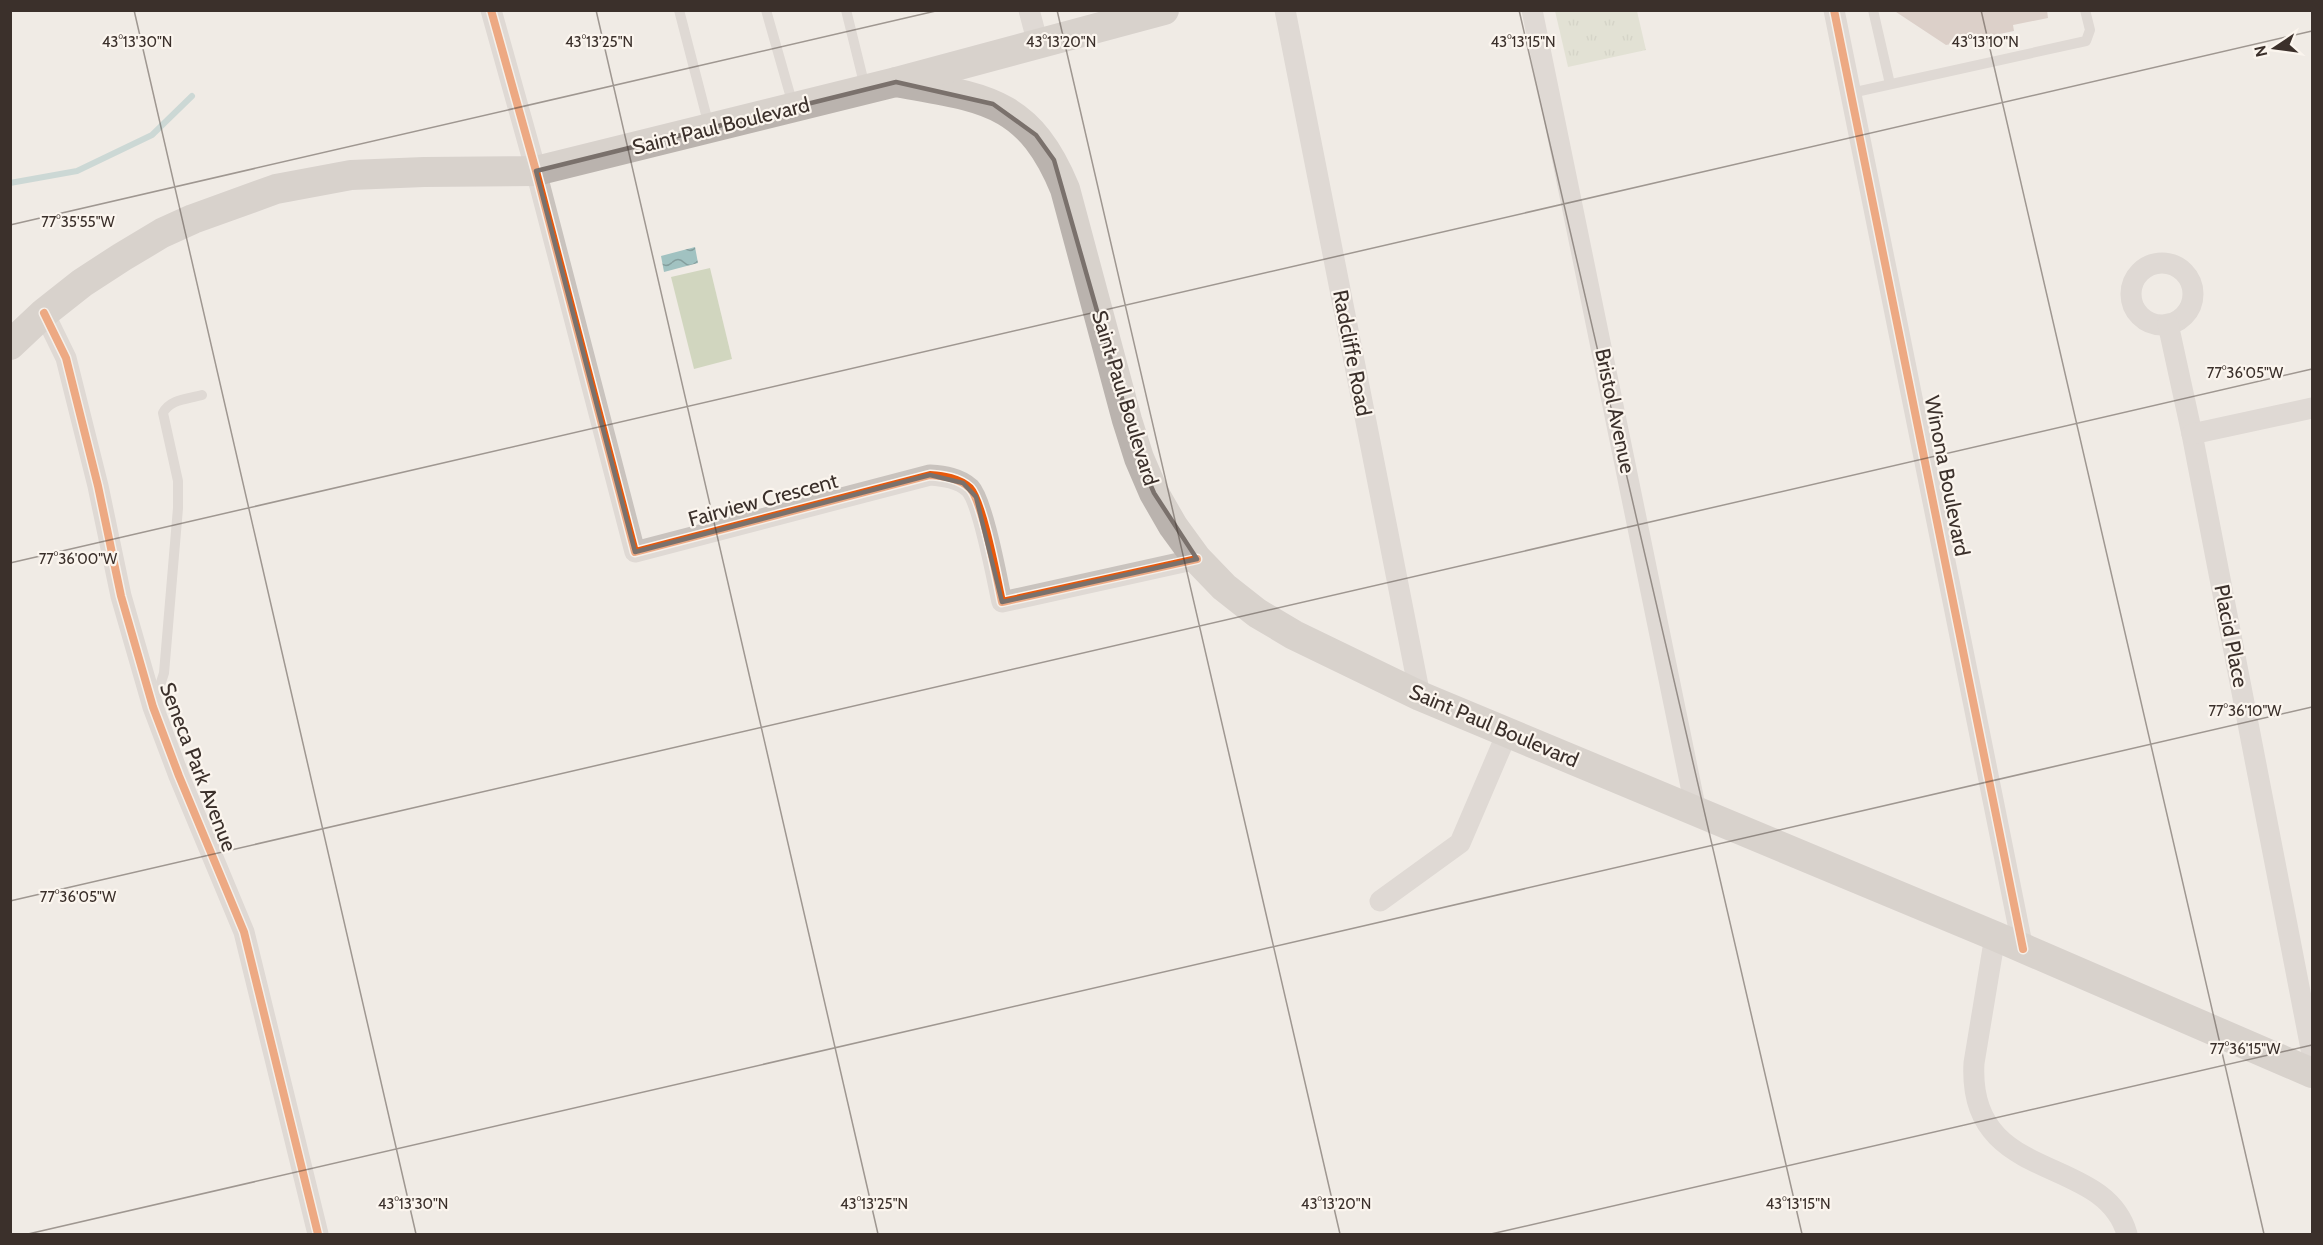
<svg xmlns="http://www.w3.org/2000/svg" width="2323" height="1245" font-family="Cabin,sans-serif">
<defs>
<pattern id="grass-tufts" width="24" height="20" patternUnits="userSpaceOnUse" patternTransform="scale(1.5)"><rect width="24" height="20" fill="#d1d6bf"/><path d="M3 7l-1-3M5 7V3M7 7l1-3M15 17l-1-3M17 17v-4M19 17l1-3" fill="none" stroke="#b4b8a4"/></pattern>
<pattern id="water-waves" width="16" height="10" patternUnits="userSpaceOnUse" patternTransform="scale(1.5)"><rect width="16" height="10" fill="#a1c2c1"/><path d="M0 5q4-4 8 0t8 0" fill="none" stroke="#849e9d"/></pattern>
</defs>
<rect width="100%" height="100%" fill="#f0ebe5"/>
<polygon fill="url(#grass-tufts)" points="1555,11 1637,11 1646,50 1568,67"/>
<polygon fill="#d1d6bf" points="710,268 732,359 694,369 671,277"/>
<polygon fill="url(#water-waves)" points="695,247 698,263 664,272 661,256"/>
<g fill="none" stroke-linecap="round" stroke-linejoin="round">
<polyline stroke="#a1c2c1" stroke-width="6" points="10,183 77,171 152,135 192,96"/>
</g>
<polygon fill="#c3afa7" points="1893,10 2047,10 2048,18 2013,25 2014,31 1946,45"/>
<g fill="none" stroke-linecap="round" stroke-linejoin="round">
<g stroke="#c9c3be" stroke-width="10">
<polyline points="679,10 709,126"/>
<polyline points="766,10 793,105"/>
<polyline points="846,10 865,87"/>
<polyline points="1873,10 1890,84"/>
<polyline points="1851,93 2086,41 2090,30 2085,10"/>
<path d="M 155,701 L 164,673 L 178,508 L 178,481 L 163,413 C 170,399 188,399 202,395"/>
</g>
<g stroke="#c9c3be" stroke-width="21">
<path d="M 491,10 L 536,171 L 635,552 L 930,475 C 944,476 959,478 970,488 C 983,502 997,579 1002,602 L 1197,559"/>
<polyline points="1029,10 1038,44"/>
<polyline points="1285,10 1420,696"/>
<polyline points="1532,10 1696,811"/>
<polyline points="1834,10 2023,949"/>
<circle cx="2162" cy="294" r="31"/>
<polyline points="44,313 66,358 98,486 121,596 153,707 179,776 244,932 318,1234"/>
<polyline points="2168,324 2192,434 2312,1054"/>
<polyline points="2192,434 2312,408"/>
<polyline points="1380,901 1460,843 1508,731"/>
<path d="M 1995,936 L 1974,1063 C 1967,1186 2104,1152 2127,1234"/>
</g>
<g stroke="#bab3ae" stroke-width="30">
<path d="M 896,82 C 983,98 1028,99 1065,189 L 1127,420 L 1139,458 L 1154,493 L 1173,526 L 1197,559 L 1224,587 L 1257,613 L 1294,635 L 1420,696 L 1995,936 L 2312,1073"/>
<polyline points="10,345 44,313 82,283 122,257 162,233 193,219 276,189 351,175 424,172 536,171 896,82 1164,10"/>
</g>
<defs>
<g id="cycleway">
<path d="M 491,10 L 536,171 L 635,552 L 930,475 C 944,476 959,478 970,488 C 983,502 997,579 1002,602 L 1197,559"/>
<polyline points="1834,10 2023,949"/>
<polyline points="44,313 66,358 98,486 121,596 153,707 179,776 244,932 318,1234"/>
</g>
</defs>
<use href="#cycleway" stroke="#fbf5ee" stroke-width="11"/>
<use href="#cycleway" stroke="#e8590c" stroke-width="8"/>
</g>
<path d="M0 0H2323V1245H0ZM 896,82 L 993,104 L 1036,135 L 1054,160 L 1139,458 L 1154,493 L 1197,559 L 1002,602 L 976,497 L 963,483 L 930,475 L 635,552 L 536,171 Z" fill="#f0ebe5" fill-opacity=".55" fill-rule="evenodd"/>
<path fill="none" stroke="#7a716c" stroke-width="4.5" stroke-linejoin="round" d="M 896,82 L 993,104 L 1036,135 L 1054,160 L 1139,458 L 1154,493 L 1197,559 L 1002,602 L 976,497 L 963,483 L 930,475 L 635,552 L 536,171 Z"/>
<path fill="none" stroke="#3b302b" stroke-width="1.5" stroke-opacity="0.45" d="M 134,10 L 416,1234M 596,10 L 878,1234M 1057,10 L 1340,1234M 1519,10 L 1802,1234M 1981,10 L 2264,1234M 10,225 L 940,10M 10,563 L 2312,31M 10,901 L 2312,369M 28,1234 L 2312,707M 1491,1234 L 2312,1045"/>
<g text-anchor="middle" stroke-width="4.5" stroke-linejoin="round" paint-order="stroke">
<g font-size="21" fill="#3b302b" stroke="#fbf5ee">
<text transform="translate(721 126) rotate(-14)" y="7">Saint Paul Boulevard</text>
<text transform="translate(1352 353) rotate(79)" y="7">Radcliffe Road</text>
<text transform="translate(1125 398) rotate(73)" y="7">Saint Paul Boulevard</text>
<text transform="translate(1615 411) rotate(78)" y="7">Bristol Avenue</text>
<text transform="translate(1947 476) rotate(79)" y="7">Winona Boulevard</text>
<text transform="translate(763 500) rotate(-15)" y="7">Fairview Crescent</text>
<text transform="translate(2231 636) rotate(79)" y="7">Placid Place</text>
<text transform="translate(1494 726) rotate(23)" y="7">Saint Paul Boulevard</text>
<text transform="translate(198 767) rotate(69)" y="7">Seneca Park Avenue</text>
</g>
</g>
<g font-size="15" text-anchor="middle" fill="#3b302b" stroke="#fbf5ee" stroke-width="4.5" stroke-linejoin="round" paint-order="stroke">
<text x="137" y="47">43°13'30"N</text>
<text x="599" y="47">43°13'25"N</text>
<text x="1061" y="47">43°13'20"N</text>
<text x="1523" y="47">43°13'15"N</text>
<text x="1985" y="47">43°13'10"N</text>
<text x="78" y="227">77°35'55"W</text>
<text x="2245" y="378">77°36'05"W</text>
<text x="78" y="564">77°36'00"W</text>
<text x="2245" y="716">77°36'10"W</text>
<text x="78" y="902">77°36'05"W</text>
<text x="2245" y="1054">77°36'15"W</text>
<text x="413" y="1209">43°13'30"N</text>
<text x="874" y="1209">43°13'25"N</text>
<text x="1336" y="1209">43°13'20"N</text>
<text x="1798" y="1209">43°13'15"N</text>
</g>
<rect width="2323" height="1245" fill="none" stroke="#3b302b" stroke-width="24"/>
<g transform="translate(2275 48) rotate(257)" stroke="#fbf5ee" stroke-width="4.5" paint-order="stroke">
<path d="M0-4.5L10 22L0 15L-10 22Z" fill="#3b302b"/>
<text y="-9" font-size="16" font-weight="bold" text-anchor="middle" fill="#3b302b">N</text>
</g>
</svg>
